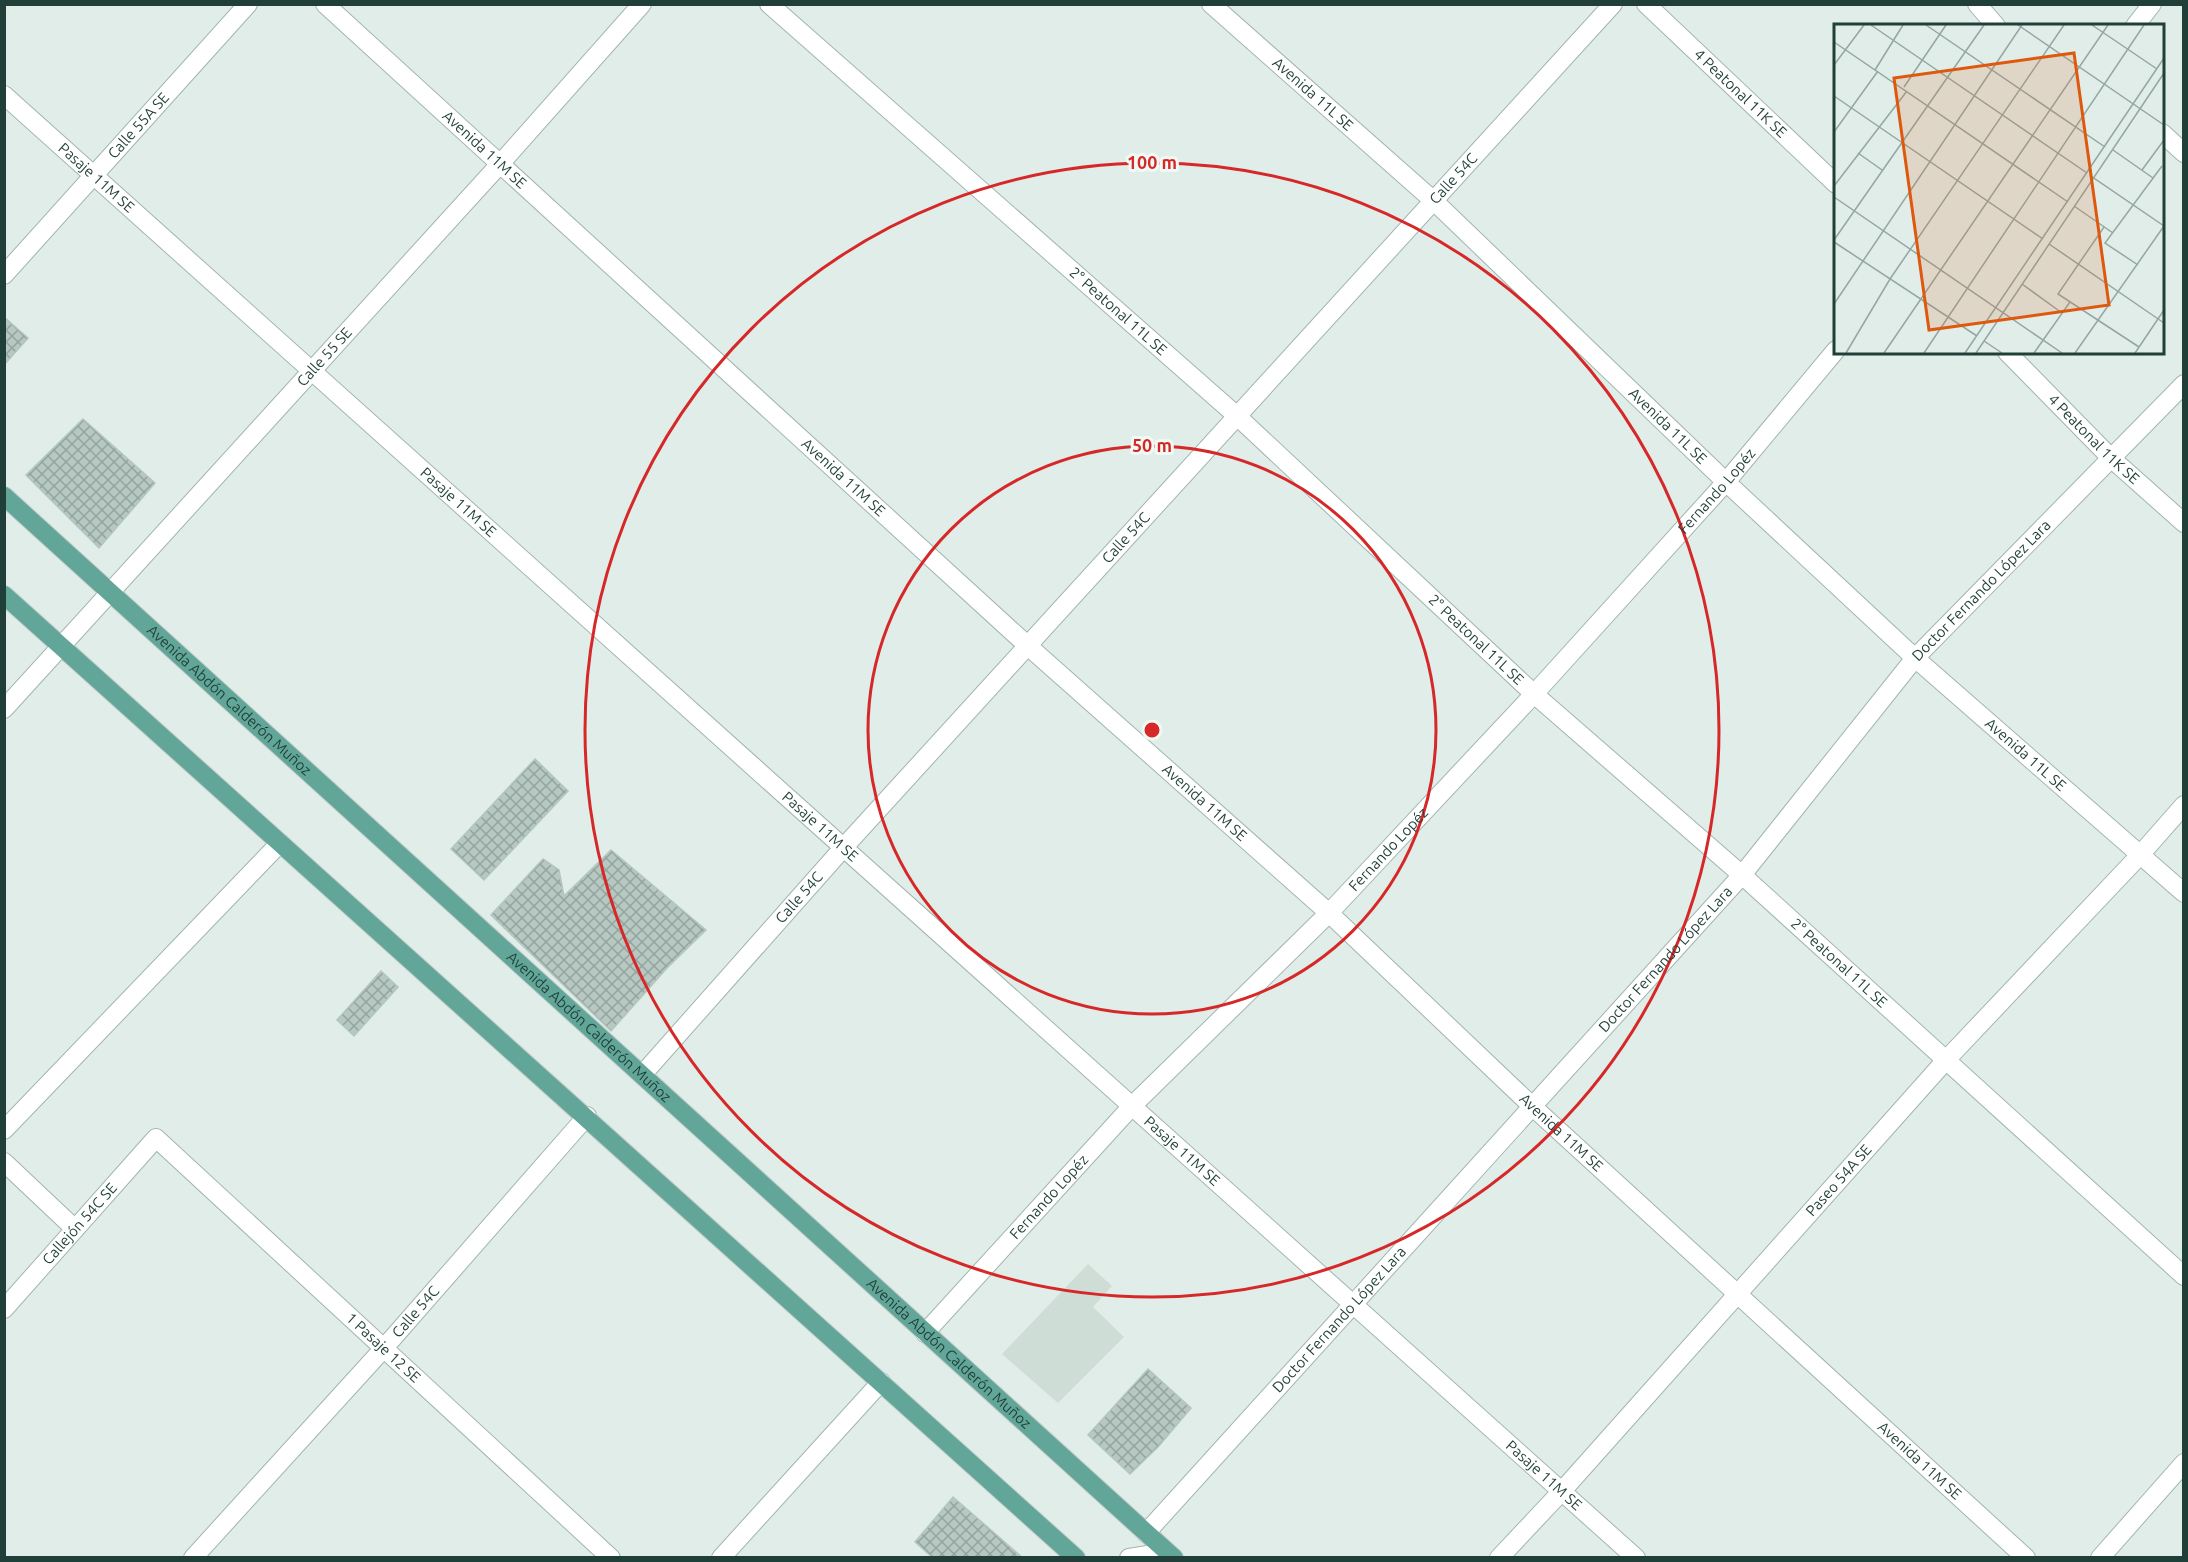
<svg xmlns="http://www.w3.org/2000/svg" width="2188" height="1562" font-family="Ubuntu,sans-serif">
<defs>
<pattern id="building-cross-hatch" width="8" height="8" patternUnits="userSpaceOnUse" patternTransform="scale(1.5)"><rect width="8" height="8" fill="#b6c8c1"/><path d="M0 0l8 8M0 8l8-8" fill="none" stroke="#93a49e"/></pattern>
</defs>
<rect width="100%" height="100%" fill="#e0ede8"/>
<polygon fill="#cfddd7" points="1088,1264 1112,1286 1093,1307 1124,1337 1058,1403 1002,1354"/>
<g fill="url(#building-cross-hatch)" stroke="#b2c7bf" stroke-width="1.5">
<polygon points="4,317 28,338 4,365"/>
<polygon points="83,419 155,483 99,548 26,475"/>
<polygon points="535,759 568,791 484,880 451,849"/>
<polygon points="611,850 706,930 667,968 611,1031 491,915 543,859 559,870 564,896"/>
<polygon points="381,971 398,987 354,1036 337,1020"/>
<polygon points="1148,1369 1191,1408 1158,1447 1130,1474 1088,1435"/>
<polygon points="953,1497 1023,1558 933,1558 915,1542"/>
</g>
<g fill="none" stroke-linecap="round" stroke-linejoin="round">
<defs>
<g id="minor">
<path id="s1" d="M 325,4 L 1028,646 L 1329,913 L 1533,1107 L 2026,1558"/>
<path id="s2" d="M 769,4 L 1237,416 L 1534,694 L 1742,875 L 2184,1276"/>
<path id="s3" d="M 1211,4 L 1435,202 L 1726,482 L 1915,658 L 2184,893"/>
<path id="s4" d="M 1646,4 L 1836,184"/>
<polyline points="1977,4 1996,26"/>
<polyline points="2135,26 2152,4"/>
<path id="s5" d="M 4,95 L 1636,1558"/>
<polyline points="2162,133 2184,153"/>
<path id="s6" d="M 4,275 L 248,4"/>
<path id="s7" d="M 2007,352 L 2111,458 L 2184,523"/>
<path id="s8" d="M 4,709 L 500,164 L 642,4"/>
<path id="s9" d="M 642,1075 L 844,847 L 1613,4"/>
<polyline points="4,1130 280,843"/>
<polyline points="4,1162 75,1229"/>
<path id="s10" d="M 4,1309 L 156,1138 L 611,1558"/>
<path id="s11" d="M 925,1333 L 1132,1106 L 1329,913 L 1534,694 L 1726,482 L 1836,350"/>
<path id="s12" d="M 1146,1533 L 1742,875 L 1915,658 L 2184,384"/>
<path id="s13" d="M 193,1558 L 384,1348 L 587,1116"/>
<polyline points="721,1558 881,1382"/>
<polyline points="1129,1558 1148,1555 1163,1558"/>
<path id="s14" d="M 1499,1558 L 1562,1491 L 1946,1060 L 2140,855 L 2184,805"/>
<polyline points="2100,1558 2184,1463"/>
</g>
<g id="major">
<path id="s15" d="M 4,496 L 1174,1558"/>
<polyline points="4,595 1076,1558"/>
</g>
</defs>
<use href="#minor" stroke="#a2b5b0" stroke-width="20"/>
<use href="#major" stroke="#c0c9c7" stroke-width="20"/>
<use href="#minor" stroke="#fff" stroke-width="18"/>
<use href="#major" stroke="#61a698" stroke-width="18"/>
</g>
<g fill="none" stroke="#d62828" stroke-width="3">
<circle cx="1152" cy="730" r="284"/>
<circle cx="1152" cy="730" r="567"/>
</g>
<g text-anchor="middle" stroke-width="6" stroke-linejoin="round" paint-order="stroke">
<g font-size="15" fill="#1f3f38" stroke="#f1f9f5">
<text dy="5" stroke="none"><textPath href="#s4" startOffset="130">4 Peatonal 11K SE</textPath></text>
<text dy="5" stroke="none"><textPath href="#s3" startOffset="136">Avenida 11L SE</textPath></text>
<text dy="5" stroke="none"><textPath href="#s6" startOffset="201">Calle 55A SE</textPath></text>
<text dy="5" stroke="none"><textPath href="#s1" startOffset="216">Avenida 11M SE</textPath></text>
<text dy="5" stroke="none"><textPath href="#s5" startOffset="124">Pasaje 11M SE</textPath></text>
<text dy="5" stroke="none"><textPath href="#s9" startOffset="1209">Calle 54C</textPath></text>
<text dy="5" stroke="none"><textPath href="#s2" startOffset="465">2° Peatonal 11L SE</textPath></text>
<text dy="5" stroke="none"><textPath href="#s8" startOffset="476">Calle 55 SE</textPath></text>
<text dy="5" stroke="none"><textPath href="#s3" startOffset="622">Avenida 11L SE</textPath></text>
<text dy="5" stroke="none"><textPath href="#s7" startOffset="123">4 Peatonal 11K SE</textPath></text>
<text dy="5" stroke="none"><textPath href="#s1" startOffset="702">Avenida 11M SE</textPath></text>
<text dy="5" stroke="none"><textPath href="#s11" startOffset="1156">Fernando Lopéz</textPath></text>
<text dy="5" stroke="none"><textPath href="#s5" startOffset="610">Pasaje 11M SE</textPath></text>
<text dy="5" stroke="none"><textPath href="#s9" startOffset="723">Calle 54C</textPath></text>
<text dy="5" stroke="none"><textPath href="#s12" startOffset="1260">Doctor Fernando López Lara</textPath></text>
<text dy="5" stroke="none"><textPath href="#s2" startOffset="951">2° Peatonal 11L SE</textPath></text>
<text dy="5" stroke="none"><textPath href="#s15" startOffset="304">Avenida Abdón Calderón Muñoz</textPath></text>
<text dy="5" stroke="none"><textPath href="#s3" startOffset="1108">Avenida 11L SE</textPath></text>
<text dy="5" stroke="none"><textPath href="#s1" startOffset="1188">Avenida 11M SE</textPath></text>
<text dy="5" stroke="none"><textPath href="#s5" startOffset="1096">Pasaje 11M SE</textPath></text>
<text dy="5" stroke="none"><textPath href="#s11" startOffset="670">Fernando Lopéz</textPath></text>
<text dy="5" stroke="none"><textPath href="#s9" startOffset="237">Calle 54C</textPath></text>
<text dy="5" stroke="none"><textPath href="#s12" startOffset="774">Doctor Fernando López Lara</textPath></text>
<text dy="5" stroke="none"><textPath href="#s2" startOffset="1437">2° Peatonal 11L SE</textPath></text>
<text dy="5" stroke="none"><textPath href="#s15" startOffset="790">Avenida Abdón Calderón Muñoz</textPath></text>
<text dy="5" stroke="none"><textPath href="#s1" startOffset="1674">Avenida 11M SE</textPath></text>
<text dy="5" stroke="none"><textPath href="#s5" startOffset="1582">Pasaje 11M SE</textPath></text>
<text dy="5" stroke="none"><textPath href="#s14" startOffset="508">Paseo 54A SE</textPath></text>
<text dy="5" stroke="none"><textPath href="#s11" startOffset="184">Fernando Lopéz</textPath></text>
<text dy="5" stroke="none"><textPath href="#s10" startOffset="114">Callejón 54C SE</textPath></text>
<text dy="5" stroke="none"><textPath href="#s13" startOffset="332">Calle 54C</textPath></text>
<text dy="5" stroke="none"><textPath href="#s12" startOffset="288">Doctor Fernando López Lara</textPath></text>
<text dy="5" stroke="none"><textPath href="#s10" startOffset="538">1 Pasaje 12 SE</textPath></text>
<text dy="5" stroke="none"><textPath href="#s15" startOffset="1276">Avenida Abdón Calderón Muñoz</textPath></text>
<text dy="5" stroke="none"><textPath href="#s1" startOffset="2160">Avenida 11M SE</textPath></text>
<text dy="5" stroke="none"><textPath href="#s5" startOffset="2068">Pasaje 11M SE</textPath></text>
</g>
</g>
<g transform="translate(1834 24)">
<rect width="330" height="330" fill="#e0ede8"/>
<path fill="none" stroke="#93a7a2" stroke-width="1.5" d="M 37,1 L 253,149M 92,1 L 271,123M 184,1 L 330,101M 258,1 L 323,45M 0,18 L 234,178M 0,41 L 30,1M 41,46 L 69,1M 70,63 L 112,1M 0,72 L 209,215M 0,108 L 44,47M 279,126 L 319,154M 24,129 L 48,146M 257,145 L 257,152 L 330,202M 308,146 L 330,116M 0,162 L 73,67M 0,173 L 228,329M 240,182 L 279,209M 270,203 L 224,270 L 305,323M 0,216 L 150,1M 0,218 L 143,312M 215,220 L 330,299M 304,241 L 271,219 L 328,142M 188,260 L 228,289M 0,280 L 188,1M 150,317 L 168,329M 12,329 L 56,255 L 230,1M 50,329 L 274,1M 90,329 L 310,1M 131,329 L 330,34M 142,329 L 330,49M 200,329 L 236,278M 241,329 L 330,202M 301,329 L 330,286"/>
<path fill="#de580e" fill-opacity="0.15" stroke="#de580e" stroke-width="3" d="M 240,29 L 275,281 L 95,306 L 60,54 Z"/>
<rect width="330" height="330" fill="none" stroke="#1f3f38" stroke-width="3"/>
</g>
<circle cx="1152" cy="730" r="9" fill="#d62828" stroke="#f1f9f5" stroke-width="3"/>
<g font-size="18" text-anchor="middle" font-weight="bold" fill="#d62828" stroke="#f1f9f5" stroke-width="6" stroke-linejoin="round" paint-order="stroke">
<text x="1152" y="169">100 m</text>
<text x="1152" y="452">50 m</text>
</g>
<rect width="2188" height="1562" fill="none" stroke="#1f3f38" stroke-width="12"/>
</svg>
